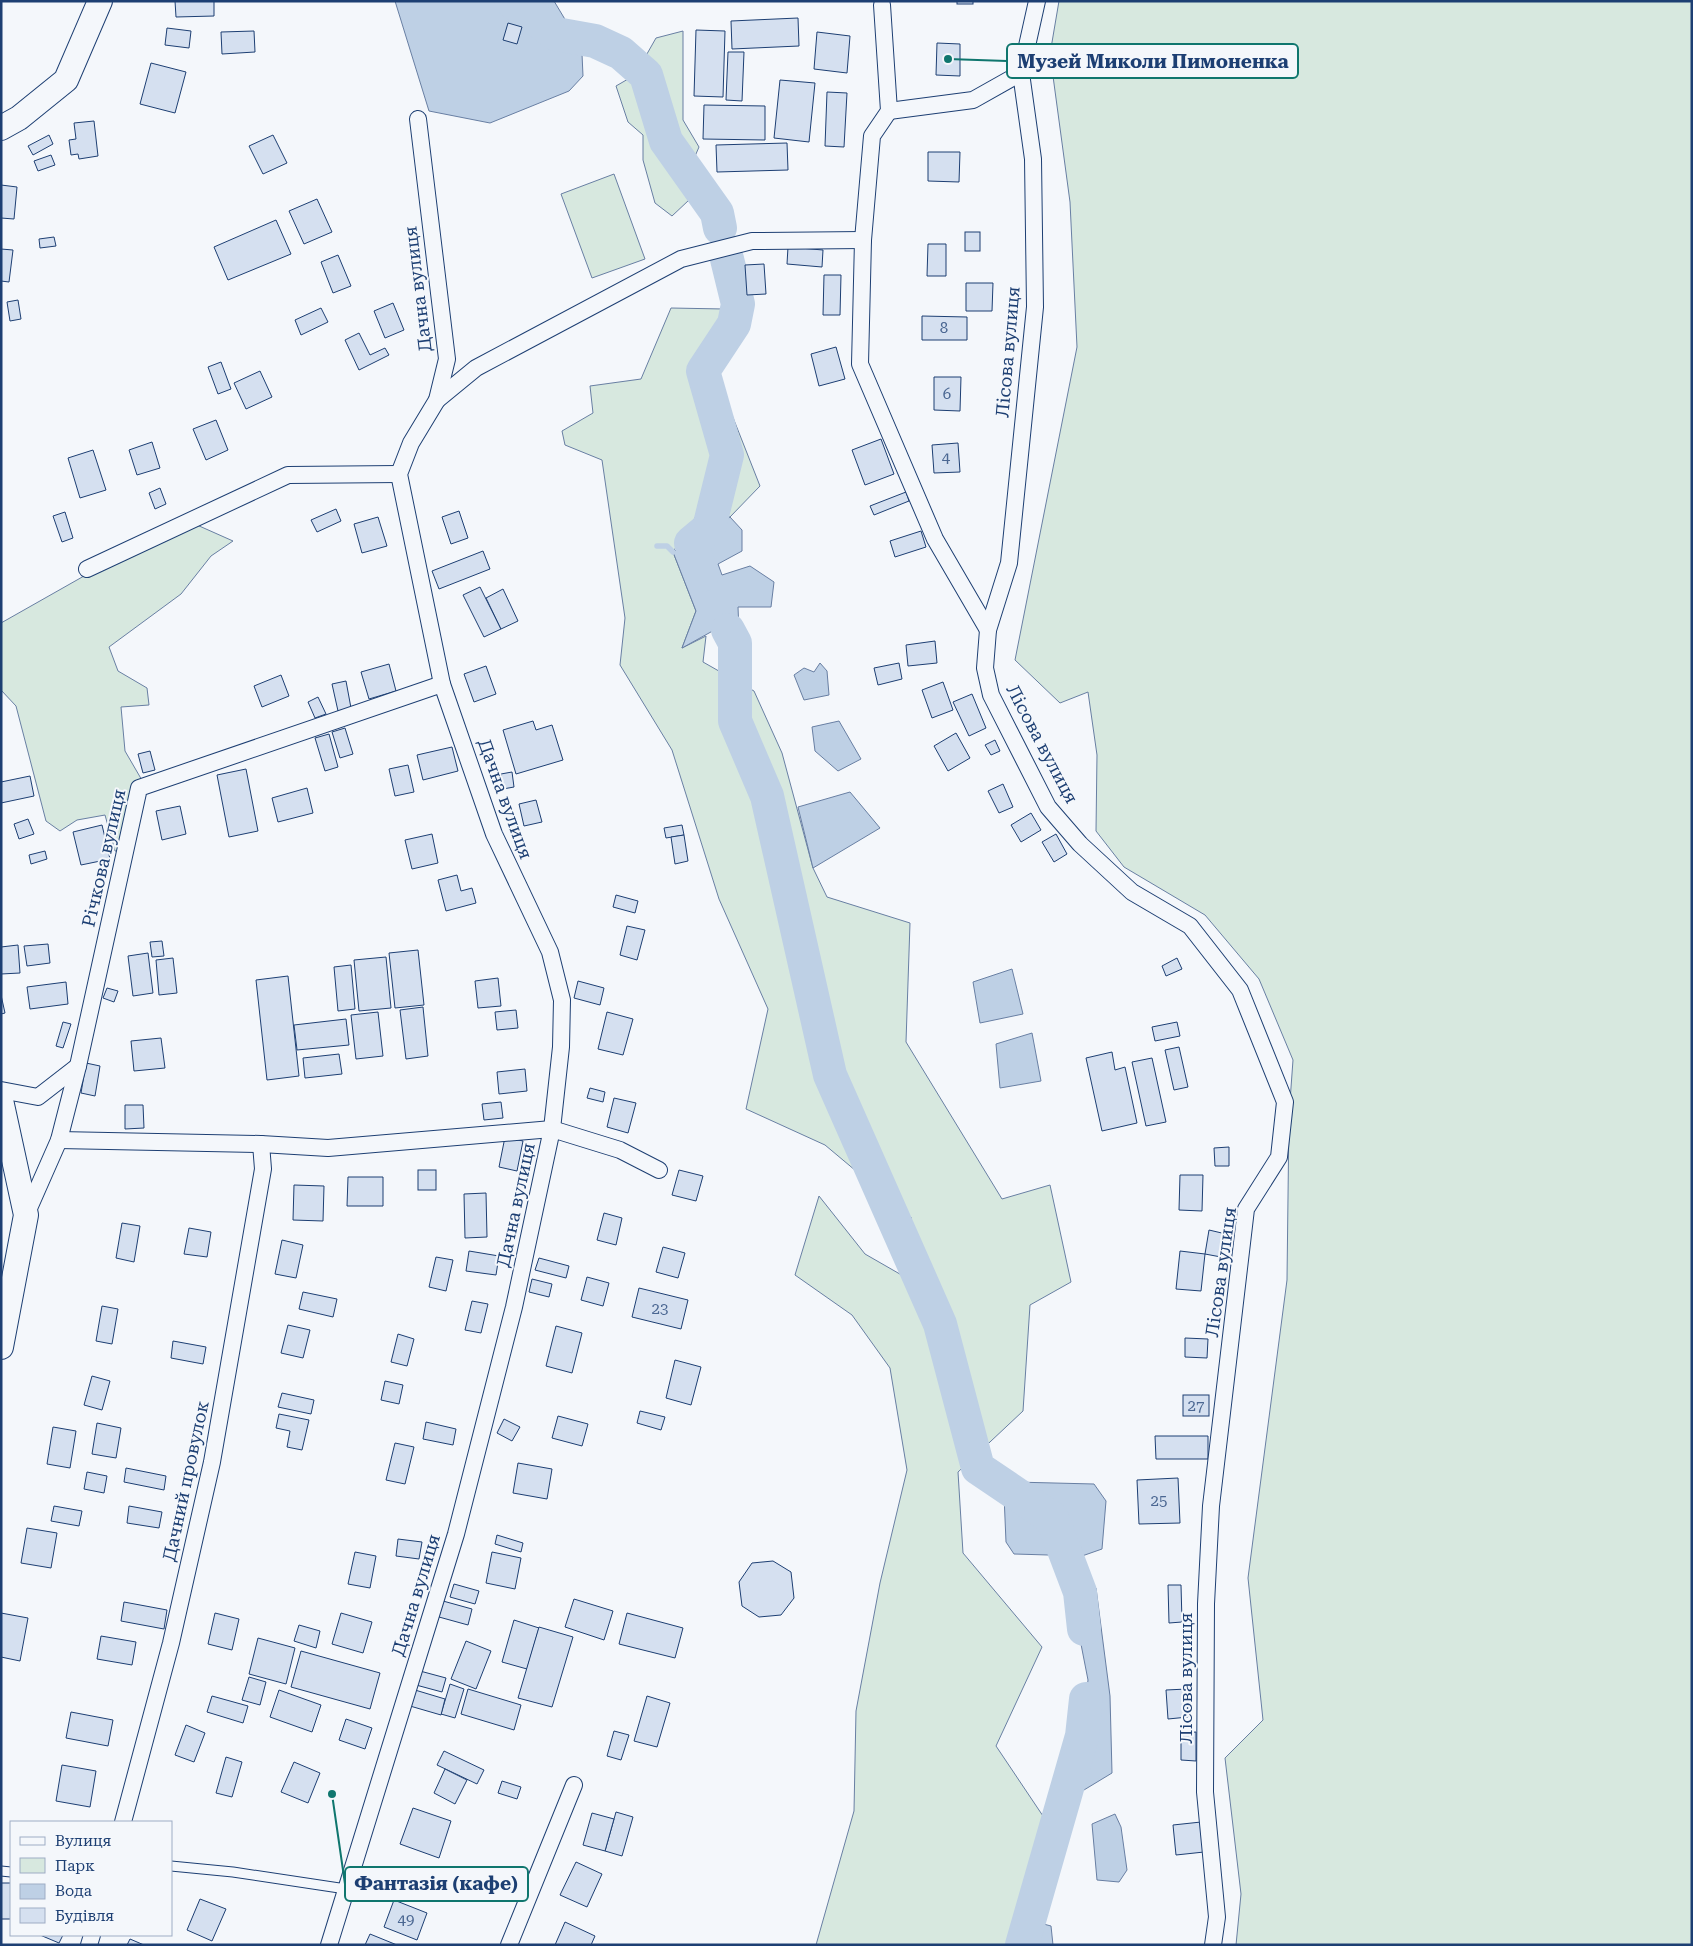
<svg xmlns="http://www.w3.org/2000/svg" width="1693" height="1946" font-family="'Roboto Serif',serif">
<rect width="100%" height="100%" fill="#f4f7fb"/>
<g fill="#d7e8df" stroke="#687fa3">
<polygon points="1059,1 1692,1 1692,1945 1236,1945 1241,1894 1225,1758 1263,1720 1248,1578 1287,1280 1289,1115 1293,1060 1259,979 1205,915 1124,867 1096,831 1097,755 1088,692 1060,703 1015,660 1077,347 1070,202 1050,54"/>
<polygon points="683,31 683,120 699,147 692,163 678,174 689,200 672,216 655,203 643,160 643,135 628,122 616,86 635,75 656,38"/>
<polygon points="614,174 645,259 592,278 561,194"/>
<polygon points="671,308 724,309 749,320 715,372 760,486 730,517 698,513 673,552 696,611 682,648 706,636 703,662 754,691 782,753 813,868 827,897 910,923 906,1042 1002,1199 1050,1185 1071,1282 1030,1305 1023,1411 958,1472 963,1553 1042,1647 996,1746 1045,1819 1008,1945 816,1945 854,1811 856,1711 880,1583 907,1470 890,1368 852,1315 795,1275 819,1196 865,1254 919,1285 911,1217 825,1145 746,1109 768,1009 719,899 672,750 620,665 625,618 602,460 565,445 562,431 593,413 590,386 641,379"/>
<polygon points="197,525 233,541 211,556 181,594 109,647 118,671 147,688 149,705 121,707 125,751 143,782 129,852 115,851 105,815 77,820 60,831 46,821 16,706 1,690 1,623 84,576"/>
</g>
<g fill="#bed0e5" stroke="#687fa3">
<polygon points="395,1 554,1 572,31 606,41 612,52 582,54 583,76 569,91 490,123 429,111"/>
<polygon points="730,517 742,530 742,551 718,564 722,575 750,566 774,582 771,607 738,607 741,681 727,666 718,628 682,648 696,611 673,552"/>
<polygon points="820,663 827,671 829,695 804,700 794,675 804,668 814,672"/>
<polygon points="839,721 861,759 838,771 815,751 812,727"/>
<polygon points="850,792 880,828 813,868 798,807"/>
<polygon points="1012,969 1023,1014 980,1023 973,982"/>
<polygon points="1032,1033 1041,1081 1000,1088 996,1044"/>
<polygon points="1014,1482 1094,1484 1106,1501 1102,1549 1082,1556 1014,1554 1006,1542 1004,1495"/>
<polygon points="1080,1579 1096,1588 1110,1696 1112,1773 1079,1793 1075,1783 1088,1680 1070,1588"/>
<polygon points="1115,1814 1121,1827 1127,1870 1119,1882 1097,1880 1092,1824"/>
<polygon points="1036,1922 1051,1926 1053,1945 1031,1945"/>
</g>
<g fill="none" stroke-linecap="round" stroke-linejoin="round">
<polyline stroke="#bed0e5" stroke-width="5.5" points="657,546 667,546 673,552"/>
<g stroke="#bed0e5" stroke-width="34">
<polyline points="511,1 556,34 595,41 621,53 646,75 666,141 717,213 720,228"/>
<polyline points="702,575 691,543 709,528 727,455 703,371 734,324 738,304 727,259"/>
<polyline points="728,630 735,643 735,721 767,796 830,1075 940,1324 978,1468 1052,1518 1080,1592 1084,1629"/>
<polyline points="1022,1945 1082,1736 1086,1699"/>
</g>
</g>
<g fill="#d5e0f0" stroke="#1d3f73">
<polygon points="175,1 214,1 214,16 176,17"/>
<rect x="957" y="1" width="16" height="3"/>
<polygon points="798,18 799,46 732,49 731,21"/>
<polygon points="508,23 522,27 517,44 503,40"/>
<polygon points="167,28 191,31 189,48 165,45"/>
<polygon points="696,30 725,31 723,97 694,96"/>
<polygon points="254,31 255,52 222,54 221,32"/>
<polygon points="817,32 850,36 847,73 814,69"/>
<polygon points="937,43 960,44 960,76 936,75"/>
<polygon points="728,52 744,52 742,101 726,100"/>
<polygon points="151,63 186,72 175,113 140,104"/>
<polygon points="780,80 815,83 809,142 774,138"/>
<polygon points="827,92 847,93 844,147 825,146"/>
<polygon points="704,105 765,106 765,140 703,139"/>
<polygon points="94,121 98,156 79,159 78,154 71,155 69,140 76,139 74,123"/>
<polygon points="49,135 53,144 33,155 28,146"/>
<polygon points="273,135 287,163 263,174 249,146"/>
<polygon points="787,143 788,170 717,172 716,145"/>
<polygon points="928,152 960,152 959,182 928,181"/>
<polygon points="51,155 55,165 38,171 34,161"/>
<polygon points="1,185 17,187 14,219 1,218"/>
<polygon points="317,199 332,232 304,244 289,211"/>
<polygon points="276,220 291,254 228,280 214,247"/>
<rect x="965" y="232" width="15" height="19"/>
<polygon points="54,237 56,246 40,248 39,239"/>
<polygon points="928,244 946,244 946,276 927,276"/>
<polygon points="788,247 823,250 822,267 787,264"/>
<polygon points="1,249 13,250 9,282 1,281"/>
<polygon points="338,255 351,286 333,293 321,262"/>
<polygon points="764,264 766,294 747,295 745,265"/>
<polygon points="824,275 841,275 840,315 823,315"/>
<polygon points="966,283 993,283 992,311 966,311"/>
<polygon points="18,300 21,319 10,321 7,302"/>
<polygon points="393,303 404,330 385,338 374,311"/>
<polygon points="321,308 328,322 301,335 295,320"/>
<polygon points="922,316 967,317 967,340 922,340"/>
<polygon points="359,333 370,355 385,348 389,355 359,370 345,340"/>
<polygon points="836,347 845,379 819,386 811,354"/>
<polygon points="221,362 231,389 218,394 208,367"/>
<polygon points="260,371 272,397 246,409 234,383"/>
<polygon points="934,377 961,377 960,411 934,410"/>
<polygon points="216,420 228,450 206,460 193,429"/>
<polygon points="881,439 894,474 865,485 852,450"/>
<polygon points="152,442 160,468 137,475 129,450"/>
<polygon points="958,443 960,472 934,473 932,445"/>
<polygon points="93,450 106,490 80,498 68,458"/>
<polygon points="160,488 166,504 155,509 149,493"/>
<polygon points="906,492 909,501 874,515 870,506"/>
<polygon points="336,509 341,521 317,532 311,520"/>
<polygon points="459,511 468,538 451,544 442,517"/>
<polygon points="65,512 73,538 62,542 53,516"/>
<polygon points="378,517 387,546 362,553 354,524"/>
<polygon points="921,531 926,547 895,557 890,541"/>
<polygon points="483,551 490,569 439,589 432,571"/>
<polygon points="480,587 501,629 484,637 463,595"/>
<polygon points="503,589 518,621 501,629 486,598"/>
<polygon points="935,641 937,663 908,666 906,645"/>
<polygon points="899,663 902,679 878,685 874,668"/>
<polygon points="389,664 396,691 369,699 361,672"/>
<polygon points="486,666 496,694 474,702 464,674"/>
<polygon points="281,675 289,696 262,707 254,686"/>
<polygon points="346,681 351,708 338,711 332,684"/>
<polygon points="943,682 953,710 932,718 922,690"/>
<polygon points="972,694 986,728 969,736 953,702"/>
<polygon points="318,697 326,714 315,718 308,702"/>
<polygon points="533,721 536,730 552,725 563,760 516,774 503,730"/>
<polygon points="345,728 353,754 340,758 332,732"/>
<polygon points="956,733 970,758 948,771 934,746"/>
<polygon points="329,734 338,767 325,771 315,738"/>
<polygon points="995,740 1000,751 991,755 985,745"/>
<polygon points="452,747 458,771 423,780 417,755"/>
<polygon points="150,751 155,770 143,773 138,754"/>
<polygon points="408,765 414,792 395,796 389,769"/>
<polygon points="246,769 258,831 229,837 217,775"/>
<polygon points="512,772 514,787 503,789 501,774"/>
<polygon points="30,776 34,796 1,803 1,782"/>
<polygon points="1003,784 1013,807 999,813 988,791"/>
<polygon points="307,788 313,813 278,822 272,798"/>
<polygon points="536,800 542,822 524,826 519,804"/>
<polygon points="180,806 186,834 162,840 156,811"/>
<polygon points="1031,813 1041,830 1021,842 1011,825"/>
<polygon points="28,819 34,834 19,839 14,824"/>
<polygon points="102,825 110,859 81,865 73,832"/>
<polygon points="682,825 684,835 666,838 664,828"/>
<polygon points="432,834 438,863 412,869 405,840"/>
<polygon points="1056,834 1067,854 1054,862 1042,842"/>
<polygon points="684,835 688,861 675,864 671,837"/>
<polygon points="45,851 47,859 31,864 29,855"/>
<polygon points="457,875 461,891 472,888 476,903 446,911 438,880"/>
<polygon points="616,895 638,901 635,913 613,907"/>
<polygon points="627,926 645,930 637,960 620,955"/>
<polygon points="162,941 164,956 152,957 150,942"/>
<polygon points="48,944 50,963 27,966 24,946"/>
<polygon points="18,945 20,973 1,974 1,947"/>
<polygon points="418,950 424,1005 395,1008 389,953"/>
<polygon points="148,953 153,993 133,996 128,956"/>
<polygon points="386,957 391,1008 359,1011 354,960"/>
<polygon points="173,958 177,993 159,995 156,960"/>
<polygon points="1177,958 1182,969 1166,976 1162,966"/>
<polygon points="351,965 355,1009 338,1011 334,967"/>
<polygon points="288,976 299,1076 267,1080 256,980"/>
<polygon points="498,978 501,1006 478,1008 475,981"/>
<polygon points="578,981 604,988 600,1005 574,998"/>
<polygon points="66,982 68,1004 30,1009 27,987"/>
<polygon points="107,988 118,991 114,1002 103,998"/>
<polygon points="1,995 5,1013 1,1014"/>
<polygon points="423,1007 428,1056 406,1059 400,1010"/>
<polygon points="516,1010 518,1028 497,1030 495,1012"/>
<polygon points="378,1012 383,1056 356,1059 351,1015"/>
<polygon points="607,1012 633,1019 623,1055 598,1049"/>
<polygon points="346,1019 349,1045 297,1050 294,1025"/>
<polygon points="63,1022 71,1024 63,1048 56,1046"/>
<polygon points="1177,1022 1180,1036 1155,1041 1152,1027"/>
<polygon points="161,1038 165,1068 134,1071 131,1041"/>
<polygon points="1179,1047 1188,1087 1174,1090 1165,1050"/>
<polygon points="1112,1052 1115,1070 1125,1067 1137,1123 1102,1131 1086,1058"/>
<polygon points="339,1054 342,1074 305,1078 303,1058"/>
<polygon points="1152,1058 1166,1122 1146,1126 1132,1062"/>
<polygon points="86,1063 100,1066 95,1096 81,1093"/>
<polygon points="525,1069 527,1091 499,1094 497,1072"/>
<polygon points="590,1088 605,1092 603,1102 587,1098"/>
<polygon points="614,1098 636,1103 628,1133 607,1127"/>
<polygon points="501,1102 503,1118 484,1120 482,1104"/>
<polygon points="125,1105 143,1105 144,1128 125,1129"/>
<polygon points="505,1137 523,1141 517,1171 499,1167"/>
<polygon points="1229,1147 1229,1166 1215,1166 1214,1148"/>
<rect x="418" y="1170" width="18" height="20"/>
<polygon points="679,1170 703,1176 696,1201 672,1195"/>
<polygon points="1180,1175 1203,1175 1202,1211 1179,1210"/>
<polygon points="348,1177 383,1177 383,1206 347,1206"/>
<polygon points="294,1185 324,1186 323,1221 293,1220"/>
<polygon points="486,1193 487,1237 465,1238 464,1194"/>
<polygon points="604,1213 622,1218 616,1245 597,1240"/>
<polygon points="122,1223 140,1226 134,1262 116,1258"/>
<polygon points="189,1228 211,1232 207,1257 184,1254"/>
<polygon points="1209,1230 1226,1234 1221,1257 1205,1254"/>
<polygon points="282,1240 303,1245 296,1278 275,1274"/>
<polygon points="663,1247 685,1253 678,1278 656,1272"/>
<polygon points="469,1251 499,1256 496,1275 466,1271"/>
<polygon points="1180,1251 1205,1254 1201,1291 1176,1289"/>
<polygon points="436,1257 453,1260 446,1291 429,1287"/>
<polygon points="539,1258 569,1266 566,1278 535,1270"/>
<polygon points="587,1277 609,1283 603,1306 581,1300"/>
<polygon points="532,1279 552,1284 549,1297 529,1292"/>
<polygon points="639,1288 688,1300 681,1329 632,1317"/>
<polygon points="303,1292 337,1299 333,1317 299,1309"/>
<polygon points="472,1301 488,1304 481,1333 465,1330"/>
<polygon points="102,1306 118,1309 112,1344 96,1341"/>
<polygon points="288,1325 310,1330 303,1358 281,1353"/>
<polygon points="556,1326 582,1333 572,1373 546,1366"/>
<polygon points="398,1334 414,1339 407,1366 391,1362"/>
<polygon points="1185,1338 1208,1339 1207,1358 1185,1357"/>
<polygon points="173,1341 206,1347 203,1364 171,1358"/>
<polygon points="675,1360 701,1367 691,1405 666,1398"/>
<polygon points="92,1376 110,1381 102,1410 84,1405"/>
<polygon points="385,1381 403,1385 399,1404 381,1400"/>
<polygon points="282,1393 314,1400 311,1414 278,1407"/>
<rect x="1183" y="1395" width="26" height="21"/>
<polygon points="640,1411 665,1417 661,1430 637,1423"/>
<polygon points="279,1414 309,1420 302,1450 287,1447 290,1431 276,1428"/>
<polygon points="558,1416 588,1424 582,1446 552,1438"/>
<polygon points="504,1419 520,1427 512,1441 497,1433"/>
<polygon points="426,1422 456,1429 453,1445 423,1439"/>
<polygon points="97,1423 121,1428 116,1458 92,1454"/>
<polygon points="53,1427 76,1431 70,1468 47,1464"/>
<polygon points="1155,1436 1208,1436 1208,1459 1156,1459"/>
<polygon points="395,1443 414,1447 405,1484 386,1480"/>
<polygon points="518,1463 552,1469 547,1499 513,1493"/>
<polygon points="126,1468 166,1476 164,1490 124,1482"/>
<polygon points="87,1472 107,1476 104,1493 84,1489"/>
<polygon points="1178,1478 1180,1523 1139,1524 1137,1480"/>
<polygon points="54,1506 82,1511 79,1526 51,1521"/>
<polygon points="129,1506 162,1512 159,1528 127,1523"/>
<polygon points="27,1528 57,1533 51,1568 21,1563"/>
<polygon points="497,1535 523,1543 521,1552 495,1544"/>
<polygon points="398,1539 422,1542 419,1559 396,1556"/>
<polygon points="355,1552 376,1556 370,1588 348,1584"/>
<polygon points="492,1552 521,1558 515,1589 486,1583"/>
<polygon points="773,1561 791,1572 794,1598 781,1615 759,1617 742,1606 739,1582 752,1563"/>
<polygon points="454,1584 479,1591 475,1604 450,1597"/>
<polygon points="1168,1585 1181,1585 1182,1622 1169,1623"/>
<polygon points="574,1599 613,1611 604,1640 565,1627"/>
<polygon points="443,1601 472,1609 468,1625 439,1617"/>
<polygon points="124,1602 167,1610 164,1629 121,1621"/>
<polygon points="1,1613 28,1618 20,1661 1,1657"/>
<polygon points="215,1613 239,1619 232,1650 208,1644"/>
<polygon points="341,1613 372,1622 363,1653 332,1644"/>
<polygon points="627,1613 683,1628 675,1658 619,1644"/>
<polygon points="514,1620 539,1628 527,1669 502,1662"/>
<polygon points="299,1625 320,1631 316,1648 294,1641"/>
<polygon points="539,1627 573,1637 552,1707 518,1698"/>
<polygon points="101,1636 136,1642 132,1665 97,1659"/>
<polygon points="258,1638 295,1648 286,1684 249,1674"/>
<polygon points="466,1641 491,1651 476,1689 451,1679"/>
<polygon points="301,1651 380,1673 370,1709 291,1687"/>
<polygon points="420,1671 446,1678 442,1692 416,1685"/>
<polygon points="249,1677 266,1682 260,1705 242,1700"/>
<polygon points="450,1684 464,1689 455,1718 441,1714"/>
<polygon points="468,1689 521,1705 514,1730 461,1714"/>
<polygon points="1187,1689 1188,1717 1168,1719 1166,1690"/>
<polygon points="279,1690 321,1705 312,1732 270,1717"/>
<polygon points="415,1690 445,1699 441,1715 410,1706"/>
<polygon points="212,1696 248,1706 243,1723 207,1712"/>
<polygon points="647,1696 670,1703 657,1747 634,1741"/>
<polygon points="71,1712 113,1720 108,1746 66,1738"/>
<polygon points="346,1719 372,1728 365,1749 339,1740"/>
<polygon points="186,1725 205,1733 194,1762 175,1755"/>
<polygon points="614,1731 629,1735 621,1760 607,1756"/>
<polygon points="1196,1732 1196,1761 1181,1760 1181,1733"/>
<polygon points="444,1751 484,1770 477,1784 437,1765"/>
<polygon points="226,1757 242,1762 232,1797 216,1793"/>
<polygon points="294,1762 320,1773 308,1803 281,1792"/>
<polygon points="62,1765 96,1771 90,1807 56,1801"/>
<polygon points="445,1769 467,1780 455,1804 434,1793"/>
<polygon points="502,1781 521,1787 517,1799 498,1793"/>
<polygon points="413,1808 451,1821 439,1858 400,1844"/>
<polygon points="616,1812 633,1817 622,1856 605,1851"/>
<polygon points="592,1813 614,1819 605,1851 583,1845"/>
<polygon points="1201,1822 1204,1852 1176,1855 1173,1825"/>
<polygon points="576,1862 602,1874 587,1907 560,1895"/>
<rect x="1" y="1883" width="10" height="36"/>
<polygon points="200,1899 226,1909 212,1941 187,1930"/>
<polygon points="394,1900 427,1913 417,1940 384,1927"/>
<polygon points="565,1922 595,1936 591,1945 555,1945"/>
<polygon points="370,1934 397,1945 365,1945"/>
<polygon points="40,1935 63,1935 59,1943"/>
<polygon points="130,1939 144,1945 127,1945"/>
</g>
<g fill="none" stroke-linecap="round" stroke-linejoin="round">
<defs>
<g id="lane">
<polyline points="171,1866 233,1872 346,1889"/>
<polyline points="1,1871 11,1872"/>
</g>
<g id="street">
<polyline points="1037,1 1021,73 1033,159 1035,307 1009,563 988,630 985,668 991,695 1048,807 1080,844 1132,892 1190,926 1240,990 1285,1102 1279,1157 1246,1209 1211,1506 1206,1604 1205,1792 1217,1917 1213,1945"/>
<polyline points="882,5 889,111 872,136 863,240 860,364 935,539 988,630"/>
<polyline points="889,111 973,100 1021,73"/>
<polyline points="437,400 476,368 681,259 752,241 863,240"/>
<polyline points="87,569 288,475 399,474"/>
<polyline points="1,1090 38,1097 78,1066"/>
<polyline points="59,1140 261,1144 328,1148 552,1129 620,1150 659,1170"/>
<polyline points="26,1215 59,1140 78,1066 139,788 442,684"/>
<polyline points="123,1822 171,1643 212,1462 263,1169 261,1144"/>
<polyline points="89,1945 92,1935"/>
<polyline points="329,1945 456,1534 514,1307 552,1129 561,1047 562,1000 550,952 494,834 442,684 399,474 411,443 437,400 447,359 418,119"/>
<polyline points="509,1945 574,1785"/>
</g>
<g id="secondary">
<polyline points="1,128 19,118 66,80 100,1"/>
<polyline points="1,1100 26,1215 1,1347"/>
</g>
</defs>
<use href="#lane" stroke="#1d3f73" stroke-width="11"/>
<use href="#street" stroke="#1d3f73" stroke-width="18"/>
<use href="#secondary" stroke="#1d3f73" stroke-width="26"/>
<use href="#lane" stroke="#f4f7fb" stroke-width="9"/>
<use href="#street" stroke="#f4f7fb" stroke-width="16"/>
<use href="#secondary" stroke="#f4f7fb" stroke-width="24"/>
</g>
<g text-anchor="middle" stroke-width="4" stroke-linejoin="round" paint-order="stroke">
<g font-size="15" fill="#4b6792">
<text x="944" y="333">8</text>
<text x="947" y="399">6</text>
<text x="946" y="463">4</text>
<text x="660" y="1314">23</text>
<text x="1196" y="1411">27</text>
<text x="1159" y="1506">25</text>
<text x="406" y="1925">49</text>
</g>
<g font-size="18" fill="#1d3f73" stroke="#f4f7fb">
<text transform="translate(418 289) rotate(-97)" y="6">Дачна вулиця</text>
<text transform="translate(1008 352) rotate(-85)" y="6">Лісова вулиця</text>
<text transform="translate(1042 744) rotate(62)" y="6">Лісова вулиця</text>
<text transform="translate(505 799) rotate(70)" y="6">Дачна вулиця</text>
<text transform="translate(104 858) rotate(-77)" y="6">Річкова вулиця</text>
<text transform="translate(516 1205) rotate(-78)" y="6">Дачна вулиця</text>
<text transform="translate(1221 1272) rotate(-82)" y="6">Лісова вулиця</text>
<text transform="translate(186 1481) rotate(-78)" y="6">Дачний провулок</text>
<text transform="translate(416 1595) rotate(-73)" y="6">Дачна вулиця</text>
<text transform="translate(1186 1678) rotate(-90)" y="6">Лісова вулиця</text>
</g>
</g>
<path fill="none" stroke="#0f766e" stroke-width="2" d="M948 59L1007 61M332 1794L345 1884"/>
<g fill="#0f766e" stroke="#f4f7fb" stroke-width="2">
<circle cx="948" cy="59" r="5"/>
<circle cx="332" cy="1794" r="5"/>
</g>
<g fill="#f4f7fb" stroke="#0f766e" stroke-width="2">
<rect x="1007" y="44" width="291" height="34" rx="5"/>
<rect x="345" y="1867" width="183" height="34" rx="5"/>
</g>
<g font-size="19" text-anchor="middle" font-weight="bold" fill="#1d3f73">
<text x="1153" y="68">Музей Миколи Пимоненка</text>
<text x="436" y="1890">Фантазія (кафе)</text>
</g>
<rect width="1693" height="1946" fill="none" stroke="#1d3f73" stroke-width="5"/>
<rect x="10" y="1821" width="162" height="115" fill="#f4f7fb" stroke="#9eadc5"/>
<rect x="20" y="1837" width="25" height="8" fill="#f4f7fb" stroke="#9eadc5"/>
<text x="55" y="1846" font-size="15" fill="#1d3f73">Вулиця</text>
<rect x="20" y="1858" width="25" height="15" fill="#d7e8df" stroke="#9eadc5"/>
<text x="55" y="1871" font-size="15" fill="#1d3f73">Парк</text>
<rect x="20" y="1884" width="25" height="15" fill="#bed0e5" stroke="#9eadc5"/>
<text x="55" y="1896" font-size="15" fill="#1d3f73">Вода</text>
<rect x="20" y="1908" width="25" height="15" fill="#d5e0f0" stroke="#9eadc5"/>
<text x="55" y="1921" font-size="15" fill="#1d3f73">Будівля</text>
</svg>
